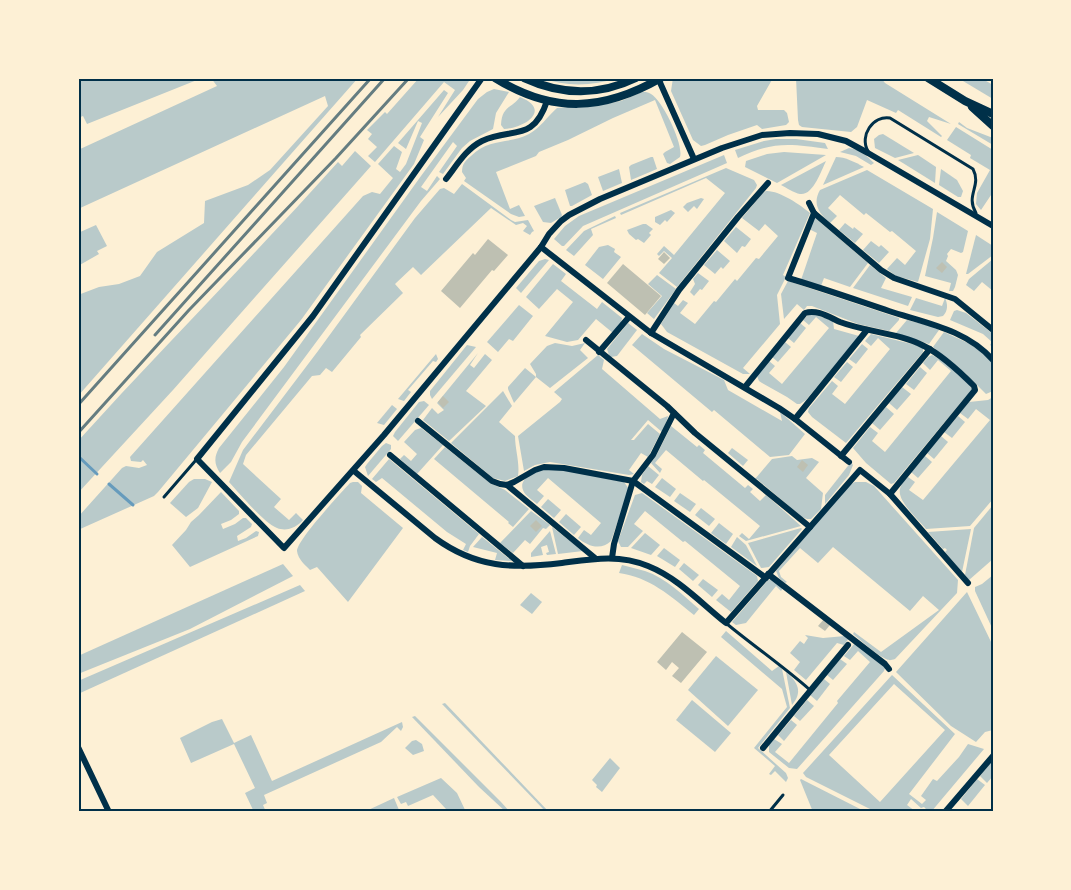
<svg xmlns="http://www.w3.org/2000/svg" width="1071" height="890" font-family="'PT Sans Narrow',sans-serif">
<rect width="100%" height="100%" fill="#fdf0d5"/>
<g fill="#b9caca" fill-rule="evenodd">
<polygon points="78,78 202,78 87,124 83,116 78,118"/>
<polygon points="211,78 358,78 78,396 78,295 99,287 119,284 140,276 157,252 204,223 205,201 248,185 270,170 328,106 325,96 78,209 78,150 217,86"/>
<polygon points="419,78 471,78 463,90 438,117 455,90 444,82 375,162 368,156 377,147 368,139 372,134 367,130 385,112 387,114"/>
<path d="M 541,78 L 582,81 L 607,78 L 618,78 C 592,86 567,87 541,78 Z"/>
<polygon points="673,78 773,78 757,106 758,110 784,110 787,113 789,122 786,125 762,129 757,125 728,135 705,145 701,146 693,140 671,91"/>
<polygon points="796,78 881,78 885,83 951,124 929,117 927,121 942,136 941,137 898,110 896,113 867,100 857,127 851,132 802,127 799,125 798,120"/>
<polygon points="958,78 981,78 993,85 993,99"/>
<path d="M 494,89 L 509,92 L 496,113 L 493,129 L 470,141 L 462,148 L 443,174 L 439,172 L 457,146 L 453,142 L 421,187 L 427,191 L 437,176 L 440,179 L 421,201 L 242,442 L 231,462 L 220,473 C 214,464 214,457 219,448 L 284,367 L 421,176 L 478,99 L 487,92 Z"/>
<polygon points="444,90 448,93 420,137 424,140 414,164 301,320 158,492 154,496 78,530 78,517 122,468 126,466 139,468 147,465 143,460 141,462 131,461 130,457 363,196 372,192 380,194 393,178 378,164 394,146 402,152 396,169 400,172 406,164 422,123 418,121 406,149 398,143"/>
<path d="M 642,92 C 647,92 647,92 651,94 C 663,101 684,145 680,157 L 670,164 L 667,163 L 663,154 L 665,152 L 674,147 L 655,100 L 613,118 L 568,140 L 539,152 L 536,156 L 496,172 L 510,209 L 519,205 L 525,216 L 519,217 L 511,214 L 464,181 L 466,178 L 462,172 C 462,164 465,161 471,156 C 490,137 508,145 529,134 C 540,128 547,117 557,108 L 606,104 L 621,101 Z"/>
<path d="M 520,97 C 552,110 525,128 504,129 L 501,125 C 502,106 511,109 520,97 Z"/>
<polygon points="959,122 967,128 993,138 993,145 958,124"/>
<polygon points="956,127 993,150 993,192 981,210 976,204 977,193 990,170 970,158 971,155 947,140"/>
<polygon points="883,134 914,153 895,158 875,148 874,139 879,135"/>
<path d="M 776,139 L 796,139 L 825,143 L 828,149 C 791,144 773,141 738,158 L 735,150 L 764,141 Z"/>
<path d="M 849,148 C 859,149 867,156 874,163 L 871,165 L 856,156 L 840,152 Z"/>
<path d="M 355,151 L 371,166 L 173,390 L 78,493 L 78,441 C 163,347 253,257 338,162 L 342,166 Z"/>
<polygon points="784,152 826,155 777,183 745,167 746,161 767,154"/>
<polygon points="724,155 727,163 583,226 564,246 562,246 554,239 565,226 579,216"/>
<polygon points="918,155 936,167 935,183 898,160"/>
<polygon points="651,157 653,157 657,169 631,180 629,167 631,165"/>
<path d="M 836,157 C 845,157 855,162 864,167 L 823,185 Z"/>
<path d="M 826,161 C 821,171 813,196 800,194 C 794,193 787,188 781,185 Z"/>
<polygon points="726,168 754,180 757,185 756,188 677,287 659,273 672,258 664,251 659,256 657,254 664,246 674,255 725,193 706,178 621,215 620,213"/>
<polygon points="619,169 622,183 603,191 598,177"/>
<polygon points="941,169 957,180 963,191 961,197 958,197 939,185"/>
<path d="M 867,170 L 933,209 L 930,239 L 918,282 L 896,276 L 887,269 L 897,258 L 905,265 L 916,251 L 892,231 L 890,232 L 866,213 L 864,215 L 840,195 L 828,208 L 837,216 L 830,223 C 819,213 812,204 820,190 Z"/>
<polygon points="585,182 588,184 592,195 572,206 570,206 565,190"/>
<path d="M 462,184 L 511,220 L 515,222 L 528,220 L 534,231 L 532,232 L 530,235 L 523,231 L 527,226 L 523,223 L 516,225 L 491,208 L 421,275 L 413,267 L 395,284 L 403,293 L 360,335 L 361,337 L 332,372 L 326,368 L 320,375 L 312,376 L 246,455 L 243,464 L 281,499 L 274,507 L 289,520 L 296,513 L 303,520 C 297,527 287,532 277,528 C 263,522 240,494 229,482 L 243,450 L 318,351 L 415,218 L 440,189 L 444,188 L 454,194 Z"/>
<path d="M 766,191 C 778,190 801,205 810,213 L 783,275 L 786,277 L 777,295 L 780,324 L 743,368 L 750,374 L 743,374 L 667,332 L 661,324 L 674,303 L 678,306 L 683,300 L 688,303 L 680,313 L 695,324 L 714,301 L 716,302 L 735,279 L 737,281 L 756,258 L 759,259 L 778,236 L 765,224 L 759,231 L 742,218 L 762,194 Z"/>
<polygon points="555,198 562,215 561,217 551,223 543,222 534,206"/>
<polygon points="701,198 704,199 697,209 694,206 688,212 683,207 687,203"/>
<polygon points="671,210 675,213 667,222 665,220 660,225 655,222 655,217"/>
<polygon points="937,212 968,231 963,252 961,253 951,249 947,254 948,256 946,261 956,270 958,275 955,287 953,291 949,291 951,283 925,276 933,238"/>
<polygon points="615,216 616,218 591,229 593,235 574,256 566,250 584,231"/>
<polygon points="814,217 868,263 850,287 824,278 821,286 801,280 817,233 809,229"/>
<polygon points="845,223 853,229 854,227 863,234 855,243 839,230"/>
<polygon points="643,224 646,224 653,229 649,233 651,235 644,243 638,239 636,240 629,234 627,230"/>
<polygon points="96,225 107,246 97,251 99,254 78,266 78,233"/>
<polygon points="736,227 751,239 745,247 742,246 737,253 724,241"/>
<polygon points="976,235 993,246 993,255 968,274 966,274"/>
<polygon points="871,241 879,247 881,245 889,252 879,263 863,250"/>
<polygon points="608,245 615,249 614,252 621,257 603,279 585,265 599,247"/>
<polygon points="717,250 730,261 723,269 721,267 715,274 704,265"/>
<polygon points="545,259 549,260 521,293 516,288 539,261"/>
<polygon points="993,259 993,291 982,282 974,291 966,285 969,279"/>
<polygon points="553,264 566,274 561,281 597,309 602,302 622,318 621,323 613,333 596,319 578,340 567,342 545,336 573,302 557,289 539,309 526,297"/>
<polygon points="870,265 886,278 881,288 912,297 908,306 853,288"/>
<polygon points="698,273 709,281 702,290 700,289 694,296 690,292 695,284 693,279"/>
<polygon points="657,275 676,289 654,319 647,313 662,296 648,284"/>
<polygon points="788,281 899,318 899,320 889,331 858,324 812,306 807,306 804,310 797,304 784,319 781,294"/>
<path d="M 916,298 L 942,306 L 945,298 C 948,304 948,311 943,316 L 938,317 L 910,310 Z"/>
<polygon points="519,305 533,316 513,341 509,339 498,352 487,342"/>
<polygon points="957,310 966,313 993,334 993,347 990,345 992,342 983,334 950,320 954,311"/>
<polygon points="813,314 833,321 834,329 859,336 806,400 800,404 797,404 787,397 762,383 759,381 757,376 769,361 775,366 769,373 782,384 829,328 816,317 809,325 803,320 808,315"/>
<polygon points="907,320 934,327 939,330 929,344 896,333"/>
<polygon points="628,323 637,330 617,356 611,357 609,355 607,349"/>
<polygon points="800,323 806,328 794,343 788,338"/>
<polygon points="944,332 970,344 983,353 993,364 993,391 986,394 966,374 933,347"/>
<polygon points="642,334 664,349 724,380 728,390 782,421 780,412 805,434 789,455 770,457 714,410 712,412 632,345"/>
<polygon points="871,334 920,346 923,348 923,352 846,443 812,417 808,412 809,408 832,381 838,386 832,394 845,404 890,349 878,338 871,346 865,341"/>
<polygon points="785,342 791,347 778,362 772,357"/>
<polygon points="555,343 572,346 585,343 580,350 588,358 550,388 536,377 514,403 508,389 508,387 525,368 536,377 536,374 530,364 547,346"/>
<polygon points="862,344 868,349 856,364 849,359"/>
<polygon points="467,345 476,347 432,399 430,395 430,391"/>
<polygon points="478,353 470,365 474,368 485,354 492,360 466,391 486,406 449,441 423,420 432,408 438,414 444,410 437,403"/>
<polygon points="436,354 438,359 436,362 433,361 408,390 411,392 404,401 398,399"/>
<polygon points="598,355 604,360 602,369 660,419 668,416 667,420 662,432 648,420 631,440 634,440 648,424 660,434 648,457 641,453 629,470 634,474 629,475 550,462 535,465 524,471 518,436 560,402 562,399 554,392"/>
<path d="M 932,355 C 944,361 966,377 972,389 L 894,483 L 891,484 L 866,463 L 853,448 L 870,427 L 878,433 L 872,441 L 885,452 L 951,371 L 938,360 L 930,370 L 923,363 L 928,357 Z"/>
<polygon points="847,362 853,367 841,382 834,377"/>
<polygon points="920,367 927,373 914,390 906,384"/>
<polygon points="902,387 911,394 897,410 889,403"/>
<path d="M 503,391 L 512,406 L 499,422 L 515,436 C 515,449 520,463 518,476 L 505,481 L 493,478 L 451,443 Z"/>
<path d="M 993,397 L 993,499 L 970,526 L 926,529 C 918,519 897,501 900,489 C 901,484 905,480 908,477 L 915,482 L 909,490 L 923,500 L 990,420 L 976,409 L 968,419 L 960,413 L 969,402 L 988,400 Z"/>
<polygon points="424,401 429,405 398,441 393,436 395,432 419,402"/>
<polygon points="392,405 397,409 384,425 377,423"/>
<polygon points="886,407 894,414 880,430 872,423"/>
<polygon points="958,416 965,422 952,438 944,432"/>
<polygon points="671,426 697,447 699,445 705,450 703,453 745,488 748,485 753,489 750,492 760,501 766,495 801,526 746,541 739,536 742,533 749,539 760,526 704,480 703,481 666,450 655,463 662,469 660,473 651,463 657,454"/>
<polygon points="421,428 443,445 417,474 400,459 404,455 411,461 417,454 404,442 415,430"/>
<polygon points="941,436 948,442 934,459 927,453"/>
<polygon points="386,443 391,445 391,449 368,476 365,467 367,464 382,446"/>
<polygon points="445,447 490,483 505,490 529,509 513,527 508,523 509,522 434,459"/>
<polygon points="732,448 748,460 743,466 728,453"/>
<polygon points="792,456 797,460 812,458 819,462 806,478 823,493 821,509 811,519 807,519 802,517 757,479 755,479 772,459"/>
<polygon points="925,456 932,462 918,478 911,472"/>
<polygon points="389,459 479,534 470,546 468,552 463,550 466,544 447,532 382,478 376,482 372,479"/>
<polygon points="851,462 853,465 849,475 825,504 825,495"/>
<polygon points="648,466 659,475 652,484 647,481 644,484 641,482 642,475"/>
<path d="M 546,469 L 569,471 L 624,482 L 629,489 L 611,541 C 601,551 587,546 578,538 L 584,530 L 591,535 L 601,523 L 548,478 L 537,490 L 544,496 L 537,504 C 533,500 525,496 523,490 C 518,478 537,471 546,469 Z"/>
<polygon points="662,478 676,489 670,497 655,487"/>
<polygon points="194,479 205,479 212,482 198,508 186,517 170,503 189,482"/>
<path d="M 353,482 L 358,482 L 362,486 L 361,493 L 403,528 L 348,602 L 317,567 L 310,570 C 305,565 298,559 297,551 C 297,540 341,493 350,483 Z"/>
<path d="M 855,482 L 866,482 L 874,486 L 958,580 L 957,593 L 895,659 C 891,660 890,661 886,659 C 875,654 862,641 853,634 L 854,632 L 881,652 L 939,610 L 923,596 L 910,611 L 833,547 L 818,563 L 800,548 L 779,571 L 781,577 L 787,582 L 785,583 L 779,578 L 776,571 L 848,486 Z"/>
<polygon points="221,492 239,511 239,514 231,520 221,524 223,529 235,524 243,518 246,518 252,524 251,527 237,536 238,541 246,538 256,531 259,532 258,536 190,567 172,545 186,530 191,522 199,515"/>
<polygon points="642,493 757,576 758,581 731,612 716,600 722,594 729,600 740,586 685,541 683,542 645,511 634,524 643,531 628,547 621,547 618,541 635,495"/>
<polygon points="680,493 696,504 690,512 674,501"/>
<polygon points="548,499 561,510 554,518 541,507"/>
<polygon points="993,505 993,559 969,580 965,575 974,528"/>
<polygon points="701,508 715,519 709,526 695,515"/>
<polygon points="531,511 550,525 546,529 543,528 530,544 525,540 513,553 500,543"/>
<polygon points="566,514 581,527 574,535 559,522"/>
<polygon points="719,523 733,534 726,544 711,533"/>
<polygon points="552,527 583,551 558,554"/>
<polygon points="801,528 802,529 769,567 761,568 748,543"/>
<polygon points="971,529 962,572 945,552 947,550 945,548 943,549 928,532"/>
<polygon points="550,531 556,554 547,555 546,553 549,552 547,545 541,547 543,555 531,557 531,553"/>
<polygon points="645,533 660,545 651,555 631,548"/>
<polygon points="482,537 512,561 495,560 497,553 473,547"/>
<polygon points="737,537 746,545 757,566 731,547"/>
<polygon points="664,548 680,560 675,567 657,556"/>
<polygon points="684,563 699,575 693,581 679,569"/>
<polygon points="283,564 293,576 190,629 78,674 78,656"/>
<path d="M 622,565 C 630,567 637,569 645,571 C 666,578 683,595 699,609 L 694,615 C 671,596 649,577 619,573 Z"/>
<polygon points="993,575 993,630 975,591 975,587 982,584"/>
<polygon points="703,579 718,590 712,597 698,585"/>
<polygon points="768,580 771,580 783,588 781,591 776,586 746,623 736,625 732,622"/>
<polygon points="300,585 305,591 78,694 78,681"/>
<polygon points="967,592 993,646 993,730 985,732 976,742 951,726 896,672"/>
<polygon points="531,593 542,602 532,614 520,605"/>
<polygon points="726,631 772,671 779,666 782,669 790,708 758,748 786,773 788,778 786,782 775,771 771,775 769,774 775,766 754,748 787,707 782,689 721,637"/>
<polygon points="805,635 823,638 845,636 849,638 844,645 837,643 806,680 794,670 800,662 790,653 800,641 804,644 808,638"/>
<polygon points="855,643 884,665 885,668 884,671 797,769 789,768 769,752 769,745 774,739 782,744 775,752 789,763 838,703 837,701 870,662 858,651 850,660 844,656"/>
<polygon points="716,656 758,690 728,726 688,690"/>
<polygon points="840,659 847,664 833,680 827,675"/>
<path d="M 786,672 C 798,682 803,692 792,705 Z"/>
<path d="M 892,675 L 955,734 L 909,794 L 922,804 L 926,800 L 921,796 L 933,779 L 937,781 L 959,757 L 968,744 L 984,749 L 931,812 L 929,812 L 924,807 L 921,808 L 911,799 L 907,805 L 915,811 L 917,810 L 920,812 L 876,812 L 806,777 L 803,773 ZM 894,684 L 945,730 L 880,802 L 829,755 Z"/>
<polygon points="824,679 830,684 817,701 810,695"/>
<polygon points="692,700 731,733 715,752 676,720"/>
<polygon points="807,700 814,706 800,721 794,716"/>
<polygon points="445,703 549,812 546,812 442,704"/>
<polygon points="415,716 501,802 510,812 506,812 479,787 412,717"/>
<polygon points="222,719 234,743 251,735 272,781 402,722 403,727 401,731 397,727 381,742 264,795 267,803 263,805 266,812 254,812 245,793 255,788 234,744 191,763 180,738 212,722"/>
<polygon points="791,720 797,725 784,741 778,735"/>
<polygon points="416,740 422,744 424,751 413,755 405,748 412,741"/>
<polygon points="610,758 620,768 602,792 596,787 597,785 592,780"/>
<polygon points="992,761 993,776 987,783 980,776"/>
<polygon points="441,778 457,793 466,812 445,812 445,810 446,809 433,795 408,806 406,802 401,804 397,797"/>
<polygon points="801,779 866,812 813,812 800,780"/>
<polygon points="977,779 985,785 968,806 961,799"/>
<polygon points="394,798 399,810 394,812 364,812"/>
</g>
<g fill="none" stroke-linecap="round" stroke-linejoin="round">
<g stroke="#669bbc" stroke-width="3">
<polyline points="79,457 97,474"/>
<polyline points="109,484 133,505"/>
</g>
</g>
<g fill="#bec0b2">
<polygon points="488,239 508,255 494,271 492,270 460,308 441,291 473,253 475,255"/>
<polygon points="664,252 670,258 664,264 658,259"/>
<polygon points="942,262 947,267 942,273 936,268"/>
<polygon points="623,264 661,296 645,315 607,283"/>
<polygon points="443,396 449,402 443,408 438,402"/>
<polygon points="802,460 808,465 803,472 797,467"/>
<polygon points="536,520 542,526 536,532 530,526"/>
<polygon points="824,619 830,625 825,631 818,626"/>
<polygon points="682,632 707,652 681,683 672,676 679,668 672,662 666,670 657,662"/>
</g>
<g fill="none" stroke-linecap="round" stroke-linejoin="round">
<g stroke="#003049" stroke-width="3">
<path d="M 868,151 C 859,136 873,115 890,118 L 973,169 C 982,186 965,195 976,213"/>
<polyline points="164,497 196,460"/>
<path d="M 727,624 C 755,647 784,667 810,690"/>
<polyline points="769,812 783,795"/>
</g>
<g stroke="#003049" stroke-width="6">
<polyline points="482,78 313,316 197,459 284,548 384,435 541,247 549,234 561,221 569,215 600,199 722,148 762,135 790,133 818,134 846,141 868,153 993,226"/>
<polyline points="658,78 694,159"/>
<path d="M 446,179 C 457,165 466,149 482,141 C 512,127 533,143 547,101"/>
<polyline points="809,203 814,213 881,270 894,278 955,299 993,330"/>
<path d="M 814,213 L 788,278 C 822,288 856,300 889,311 C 926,323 967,330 993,360"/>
<polyline points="541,247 651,333 779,408 795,419 849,462"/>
<polyline points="651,333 679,290 738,217 768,183"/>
<polyline points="586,340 667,406 695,433 810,527"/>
<polyline points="599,352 629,317"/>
<path d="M 745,387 L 805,313 C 817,309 829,317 840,322 C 866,332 900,333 924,346 C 942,355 959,371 974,386 L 975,390 L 890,494"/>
<polyline points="795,419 867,330"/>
<polyline points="418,421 492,481 500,484 507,485 514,482 535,470 544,467 564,468 633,481 766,578"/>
<polyline points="390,455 523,566"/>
<polyline points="841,456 930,349"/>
<path d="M 354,471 L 435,538 C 476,568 513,569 562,563 C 592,559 619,554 648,566 C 678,578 701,603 726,623 L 860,470 L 890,494 L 968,583"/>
<polyline points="507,485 595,558"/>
<polyline points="612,558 614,544 633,481 653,455 674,413"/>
<polyline points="768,574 885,664 889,669"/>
<polyline points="78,747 109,812"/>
<polyline points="763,748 848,645"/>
<polyline points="945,812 993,756"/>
</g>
<g stroke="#003049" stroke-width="8">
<path d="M 495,78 C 553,114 603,111 661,78"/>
<path d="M 524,78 C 561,95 599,96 636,78"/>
<polyline points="928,78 965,101 993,114"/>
<polyline points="972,107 993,126"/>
</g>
<g stroke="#657d81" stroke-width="3">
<polyline points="155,335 385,78"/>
<polyline points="78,405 371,78"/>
<polyline points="78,433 189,310 336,158 409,78"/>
</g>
</g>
<rect width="1071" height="890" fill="none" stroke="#fdf0d5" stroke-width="159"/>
<rect x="80" y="80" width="912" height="730" fill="none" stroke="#003049" stroke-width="2"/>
</svg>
